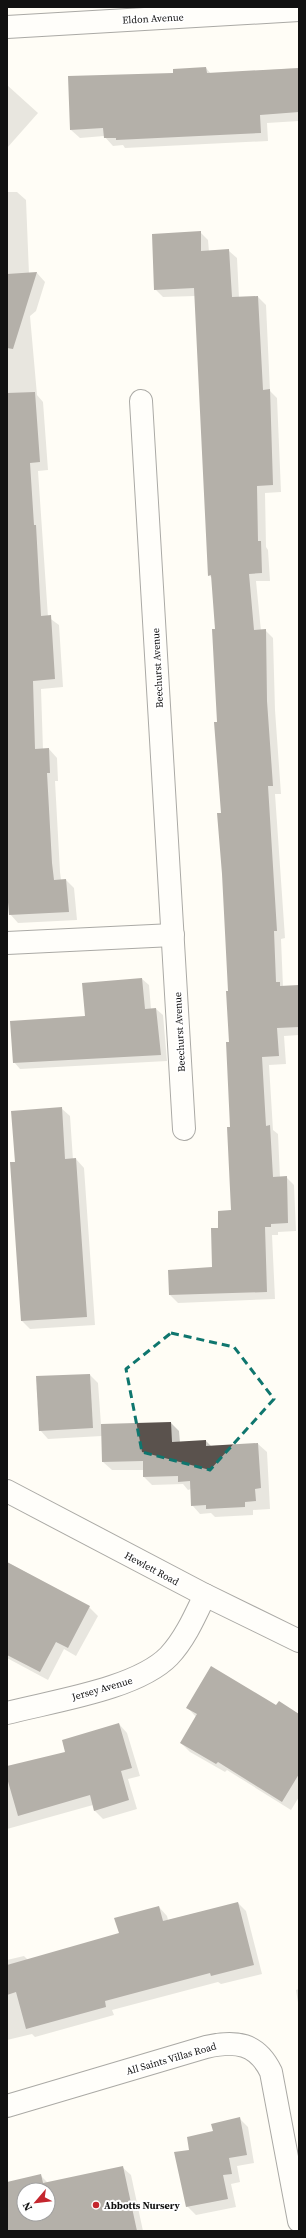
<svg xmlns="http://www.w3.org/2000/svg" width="306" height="2238" font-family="'Source Serif 4',serif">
<rect width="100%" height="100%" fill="#fffdf5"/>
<g fill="#0003" fill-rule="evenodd">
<polygon points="206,68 211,74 299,68 299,121 267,123 268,141 125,148 123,145 113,146 104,136 80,138 71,130 174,74"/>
<polygon points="7,85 38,113 7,148"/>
<polygon points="7,192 17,192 26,200 29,274 37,273 45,282 36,311 30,316 37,395 43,402 48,470 38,471 48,617 59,625 63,687 41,689 43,750 49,749 57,758 58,781 55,781 60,872 61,880 66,880 74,888 77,920 18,923 10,914 7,876"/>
<polygon points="200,232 208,240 209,252 229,251 237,258 239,298 258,297 266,305 270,391 277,398 281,492 265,493 266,547 268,550 270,581 256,581 261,631 265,630 273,638 275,710 281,794 275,794 285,938 281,939 283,987 299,986 299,1035 284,1036 286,1064 269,1065 273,1130 278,1134 280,1178 286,1177 294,1185 296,1231 278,1232 278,1235 272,1235 275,1299 178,1303 170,1295 214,1268 219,1229 232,1211 229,992 218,723 216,630 212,578 209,575 195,296 163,297 155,289"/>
<polygon points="142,979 149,985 151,1009 156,1009 163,1015 167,1061 20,1069 14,1062"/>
<polygon points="61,1108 70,1116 73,1160 76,1159 84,1168 95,1325 30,1329 22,1321 16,1163"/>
<polygon points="90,1375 98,1383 101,1425 171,1423 179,1431 180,1443 206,1441 211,1446 258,1444 267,1452 270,1509 253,1510 253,1515 215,1517 211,1513 200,1514 192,1505 191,1489 188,1490 183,1484 152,1485 144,1477 144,1470 112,1470 103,1462 102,1436 48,1439 40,1430 37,1377"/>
<polygon points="7,1562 89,1607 98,1616 76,1656 64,1649 48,1680 7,1658"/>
<polygon points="277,1706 299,1715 299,1797 291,1810 227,1770 225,1772 190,1752 181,1743 196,1717 188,1708"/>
<polygon points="119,1724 127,1733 140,1776 128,1779 137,1809 103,1819 95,1811 93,1805 7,1829 7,1768 67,1753"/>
<polygon points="238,1903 246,1911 262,1974 221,1984 218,1982 112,2010 114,2015 35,2037 32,2034 7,2040 7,1960 24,1956 28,1960 120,1934 159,1907 167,1916 168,1920"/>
<polygon points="299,1989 299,2009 296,1990"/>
<polygon points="239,2118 248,2127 254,2163 237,2166 240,2182 231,2184 236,2207 196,2215 187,2206 214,2132"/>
<path d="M 122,2167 L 131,2175 L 143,2231 L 7,2231 L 7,2183 L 40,2175 L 48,2183 ZM 24,2190 L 48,2190 L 48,2214 L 24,2214 Z"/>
</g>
<g fill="#5a524d" fill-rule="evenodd">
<polygon points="206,67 207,73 299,68 299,112 260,115 261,133 116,140 116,138 104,138 103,128 70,130 68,76 173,73 173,69"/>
<polygon points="201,231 201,251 229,249 232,297 258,296 263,390 270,389 273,485 257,486 258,541 261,541 262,573 249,574 254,630 266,629 267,701 273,786 268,786 277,931 274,931 276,982 280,982 280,986 299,985 299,1027 277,1028 279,1056 262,1057 266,1126 270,1125 273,1177 287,1176 288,1223 271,1224 271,1227 265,1227 267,1292 169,1295 168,1270 212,1267 211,1228 218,1228 218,1211 231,1210 227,1127 230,1127 226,1042 229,1042 226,991 228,991 222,874 217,813 221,813 214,722 217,722 212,629 215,629 211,575 208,576 194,288 154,290 152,234"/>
<polygon points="37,272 13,349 7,348 7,274"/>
<polygon points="35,392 40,462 30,463 34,525 36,525 41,616 51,615 55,679 33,681 35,749 49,748 50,773 47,773 52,863 54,880 66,879 69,912 9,915 7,890 7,393"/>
<polygon points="142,978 145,1009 156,1008 161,1055 13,1063 10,1021 85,1016 82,983"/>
<polygon points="62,1107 65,1159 76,1158 87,1317 21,1321 10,1162 15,1162 11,1111"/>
<polygon points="90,1374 93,1428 39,1431 36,1376"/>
<polygon points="171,1422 172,1442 206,1440 206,1446 258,1443 261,1488 255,1489 256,1501 245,1502 245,1507 225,1508 206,1509 206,1505 191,1506 190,1481 178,1482 178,1476 143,1477 143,1461 102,1462 101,1424"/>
<polygon points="7,1562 90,1606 68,1648 56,1642 40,1672 7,1655"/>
<polygon points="211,1666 276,1705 279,1701 299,1714 299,1774 282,1802 218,1762 216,1764 180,1743 197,1714 186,1708"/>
<polygon points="119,1723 132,1768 121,1771 129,1800 94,1811 90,1795 18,1816 7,1778 7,1766 65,1752 62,1740"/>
<polygon points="238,1902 254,1965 211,1976 210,1973 105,2001 106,2007 26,2029 16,1992 7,1995 7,1965 119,1933 114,1918 159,1906 163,1921"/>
<polygon points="240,2117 247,2155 229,2158 232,2174 223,2175 228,2199 186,2207 174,2152 189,2150 187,2137 213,2131 211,2124"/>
<path d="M 123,2166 L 137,2231 L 7,2231 L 7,2182 L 41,2174 L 43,2183 ZM 24,2190 L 48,2190 L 48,2214 L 24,2214 Z"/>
</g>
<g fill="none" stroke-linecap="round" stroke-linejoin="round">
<defs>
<g id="minor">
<polyline points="7,27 299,10"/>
<polyline points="141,401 184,1129"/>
<polyline points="7,943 173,935"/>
<path d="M 7,1713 C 53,1701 137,1689 169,1656 C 185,1639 195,1616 205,1595"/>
<path d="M 7,2106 L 206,2047 C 236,2040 257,2043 271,2072 L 299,2221"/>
</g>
<polyline id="tertiary" points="7,1491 205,1595 299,1641"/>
</defs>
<use href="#minor" stroke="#444" stroke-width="24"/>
<use href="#tertiary" stroke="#444" stroke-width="24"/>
<use href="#minor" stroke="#fff" stroke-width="22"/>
<use href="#tertiary" stroke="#fff" stroke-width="22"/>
</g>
<path d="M0 0H306V2238H0ZM 171,1333 L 234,1347 L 274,1399 L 210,1470 L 142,1452 L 126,1369 Z" fill="#fffdf5" fill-opacity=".55" fill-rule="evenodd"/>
<path fill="none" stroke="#0f766e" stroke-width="3" stroke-dasharray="8 5" stroke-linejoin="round" d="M 171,1333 L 234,1347 L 274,1399 L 210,1470 L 142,1452 L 126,1369 Z"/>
<circle fill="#c4262e" stroke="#fff" stroke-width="1.5" cx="96" cy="2205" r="4"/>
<g text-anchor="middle" stroke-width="4" stroke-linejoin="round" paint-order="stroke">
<g font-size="10" fill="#111" stroke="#fff">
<text transform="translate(153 18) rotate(-3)" y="4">Eldon Avenue</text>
<text transform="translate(157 668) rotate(-93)" y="4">Beechurst Avenue</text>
<text transform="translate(179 1032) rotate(-93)" y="4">Beechurst Avenue</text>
<text transform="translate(152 1568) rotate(28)" y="4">Hewlett Road</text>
<text transform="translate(102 1688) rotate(-16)" y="4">Jersey Avenue</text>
<text transform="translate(171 2058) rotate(-16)" y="4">All Saints Villas Road</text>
</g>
<g font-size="10" font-weight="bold" fill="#111" stroke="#fff" text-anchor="start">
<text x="104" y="2209">Abbotts Nursery</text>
</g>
</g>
<rect width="306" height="2238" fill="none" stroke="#111111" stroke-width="16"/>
<g transform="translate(36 2202) rotate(242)"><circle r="19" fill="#ffffff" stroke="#a0a0a0"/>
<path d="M0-3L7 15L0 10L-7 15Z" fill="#c4262e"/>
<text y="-6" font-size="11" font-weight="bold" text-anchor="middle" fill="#111111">N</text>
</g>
</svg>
